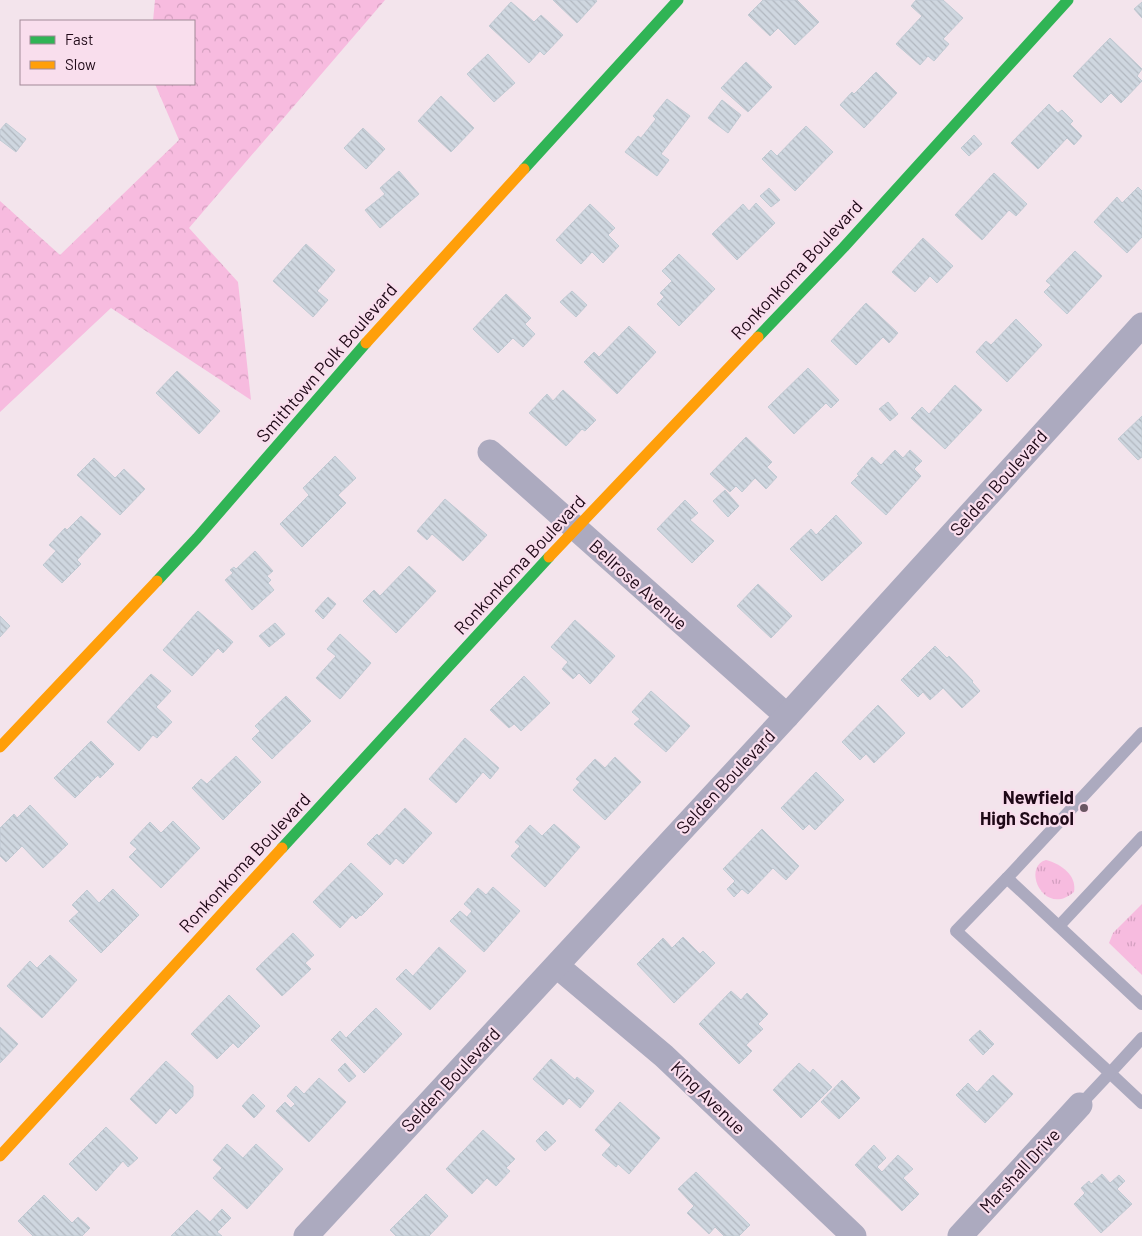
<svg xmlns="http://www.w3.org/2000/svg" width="1142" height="1236" font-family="Barlow,sans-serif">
<defs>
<pattern id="grass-tufts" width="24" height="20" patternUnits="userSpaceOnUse" patternTransform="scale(1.25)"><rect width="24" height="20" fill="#f7bbdf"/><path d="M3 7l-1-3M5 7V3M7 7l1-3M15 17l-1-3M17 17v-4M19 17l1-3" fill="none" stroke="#d39fbf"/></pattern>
<pattern id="forest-crowns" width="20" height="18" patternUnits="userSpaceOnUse" patternTransform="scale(1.25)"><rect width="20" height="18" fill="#f7bbdf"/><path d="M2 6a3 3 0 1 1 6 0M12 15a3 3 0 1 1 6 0" fill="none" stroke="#d39fbf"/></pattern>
<pattern id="building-back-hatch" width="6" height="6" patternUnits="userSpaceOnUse" patternTransform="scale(1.25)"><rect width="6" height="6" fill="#cfd7e0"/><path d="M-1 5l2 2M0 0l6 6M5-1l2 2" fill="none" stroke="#b1b7bf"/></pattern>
</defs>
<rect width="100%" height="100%" fill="#f3e4ec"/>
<g fill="url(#grass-tufts)">
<path d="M 1046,860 C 1061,864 1077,875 1074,892 C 1044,918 1021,867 1046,860 Z"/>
<polygon points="1142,904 1142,975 1109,943 1113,933"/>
</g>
<polygon fill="url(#forest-crowns)" points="155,0 385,0 189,228 238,282 251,400 111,308 0,412 0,201 60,255 179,140 155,84 194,84 194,21 153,21"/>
<g fill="url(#building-back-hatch)" stroke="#c1cad3">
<polygon points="553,0 595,0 597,1 577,23"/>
<polygon points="763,0 797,0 819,22 795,45 778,28 770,36 748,15"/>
<polygon points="916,0 943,0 963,18 943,39 949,44 934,61 928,56 920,65 896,44 922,16 911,6"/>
<polygon points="511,2 534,22 541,15 563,35 544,55 540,51 529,63 489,26"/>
<polygon points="1142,2 1142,18 1134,9"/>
<polygon points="1110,38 1142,69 1137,76 1142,81 1121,103 1111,93 1101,103 1073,76"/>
<polygon points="488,54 515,83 494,102 467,74"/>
<polygon points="746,62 772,87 748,112 721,88"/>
<polygon points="876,72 897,93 864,128 840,105 852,92 854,94"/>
<polygon points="441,96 474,128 451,152 418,121"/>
<polygon points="667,99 690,116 661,154 669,160 657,176 625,152 638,136 641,138 656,119 653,116"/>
<polygon points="722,100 741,115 728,133 708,118"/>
<polygon points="1049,104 1058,113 1062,110 1073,121 1070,124 1082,136 1074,145 1067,138 1038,169 1011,143"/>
<polygon points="6,123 26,139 16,152 0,140 0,130"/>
<polygon points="806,126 833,152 795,191 762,159 771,150 777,156"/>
<polygon points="363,128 385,149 366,169 344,148"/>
<polygon points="974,135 982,144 969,156 961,148"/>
<polygon points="399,171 419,194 380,228 365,210 385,194 380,188"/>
<polygon points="994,173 1027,204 1016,216 1009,210 982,240 955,215"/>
<polygon points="1138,187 1142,191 1142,237 1127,253 1094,222 1117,197 1122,203"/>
<polygon points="769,188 780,200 771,207 760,196"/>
<polygon points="756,203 775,223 737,260 712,234 743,204 749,211"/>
<polygon points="590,204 615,228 608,235 619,246 603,263 592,252 581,264 556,240"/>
<polygon points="923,238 953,266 937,283 930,276 915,292 892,272"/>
<polygon points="306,244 335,270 317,291 328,300 313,317 273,281"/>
<polygon points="1075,251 1102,276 1067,314 1044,292 1051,285 1046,281"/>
<polygon points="679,254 715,289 679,326 657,304 664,297 660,293 672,281 662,271"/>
<polygon points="572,291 587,305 576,317 560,302"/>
<polygon points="506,294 531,318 525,324 535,334 523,347 513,338 498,353 473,329"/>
<polygon points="866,303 898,333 889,343 883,337 856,365 831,341"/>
<polygon points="1016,319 1042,345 1007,382 976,352 986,341 991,345"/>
<polygon points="629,326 656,352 617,394 584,362 594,352 599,357"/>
<polygon points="808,368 839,400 831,408 826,403 794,434 768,407"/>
<polygon points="177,371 220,411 199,434 156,393"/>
<polygon points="955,385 982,410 945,449 911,418 922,407 929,414"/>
<polygon points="563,390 596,420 585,431 582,429 566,446 529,413 547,394 553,401"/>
<polygon points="888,402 898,414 890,421 879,409"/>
<polygon points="1142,416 1142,457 1138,460 1118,439"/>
<polygon points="746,437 772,462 767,467 777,477 766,489 755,478 742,492 736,486 730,492 710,474"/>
<polygon points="895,450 903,458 910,450 922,461 914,469 921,476 886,515 851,483 859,475 857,474 872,457 881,465"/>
<polygon points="335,456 356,478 338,495 346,503 302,547 280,524 309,495 303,488"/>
<polygon points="94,458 115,478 124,469 145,489 120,515 77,475"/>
<polygon points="725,490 739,506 728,517 713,501"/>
<polygon points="445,499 487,535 463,561 432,534 427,540 417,531"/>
<polygon points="685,500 698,513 690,520 714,541 692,563 657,529"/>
<polygon points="836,515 862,543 822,581 790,549 811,529 816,535"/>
<polygon points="81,516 101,534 77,560 81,564 62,583 43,565 56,551 49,545 65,528 67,530"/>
<polygon points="255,551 273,571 267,576 271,580 268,583 274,590 252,610 225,580 233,573 230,570 234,567 236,569"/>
<polygon points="409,566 436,591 396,633 363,601 374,590 380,596"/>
<polygon points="758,584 792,616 771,638 737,606"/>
<polygon points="328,597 336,604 323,619 315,611"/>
<polygon points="198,611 233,642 223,653 218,648 192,676 163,650"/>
<polygon points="0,616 10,626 0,637"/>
<polygon points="575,620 615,656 590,684 579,673 573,679 562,669 568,662 551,647"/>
<polygon points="275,623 285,634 269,647 259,636"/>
<polygon points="340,634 371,663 340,699 316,678 336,656 327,649"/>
<polygon points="935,646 947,658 949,656 973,681 972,682 980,691 962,708 943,688 930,700 923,692 918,697 901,680"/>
<polygon points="151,674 171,691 156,707 172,722 157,738 153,735 139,751 107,722"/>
<polygon points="524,676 550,703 521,731 514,724 509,728 490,710"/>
<polygon points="651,691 690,726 666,752 634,724 640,719 632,712"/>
<polygon points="286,696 311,721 272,759 252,739 260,731 255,726"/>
<polygon points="878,705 905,733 874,763 866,754 860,760 842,742"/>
<polygon points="465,738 499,768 490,779 483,772 456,803 429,779"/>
<polygon points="91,741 114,764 100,778 98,775 75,798 54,778"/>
<polygon points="236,756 261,782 223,820 192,788 201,779 207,784"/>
<polygon points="615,757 641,782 605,820 573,790 580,782 576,779 595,759 605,768"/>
<polygon points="816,772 844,800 815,830 809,824 803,830 781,808"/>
<polygon points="30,805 68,844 43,868 22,846 6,862 0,856 0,828 14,814 17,818"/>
<polygon points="405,808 432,833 403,864 396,858 390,865 367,844 377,834 379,836"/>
<polygon points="173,821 200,848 161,888 129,857 137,849 130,843 150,822 161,833"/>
<polygon points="554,824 580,847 545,887 511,856 520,846 515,842 530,825 542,836"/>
<polygon points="762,829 799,866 786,880 773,868 748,894 742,889 734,897 727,889 735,881 723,869"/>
<polygon points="351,863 383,894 361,916 360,915 356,919 352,915 340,928 313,902"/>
<polygon points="493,887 520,911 484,952 450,921 460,911 467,917 472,911 464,904 478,888 486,895"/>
<polygon points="113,889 139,915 101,953 69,921 79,912 72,905 87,890 99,903"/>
<polygon points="293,933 314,955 305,963 311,969 282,996 256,969"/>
<polygon points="683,937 700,954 703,951 715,963 674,1003 637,964 663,938 672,948"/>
<polygon points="439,947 466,971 430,1010 396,979 406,969 413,976"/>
<polygon points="50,955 77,980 42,1018 7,986 30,961 37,968"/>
<polygon points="731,991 741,1000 747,993 768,1014 758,1024 763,1029 746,1045 752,1051 739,1064 699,1024"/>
<polygon points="229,995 260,1026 238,1048 233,1043 217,1059 191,1034"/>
<polygon points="376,1008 402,1034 364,1073 331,1040 340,1031 346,1038"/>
<polygon points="0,1027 18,1044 0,1063"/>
<polygon points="980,1030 994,1044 983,1055 969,1040"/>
<polygon points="551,1059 575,1080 577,1077 594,1091 580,1108 569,1098 563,1105 533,1079"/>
<polygon points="166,1061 193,1086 193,1096 176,1114 170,1108 156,1124 130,1099"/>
<polygon points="345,1063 356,1076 349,1082 338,1070"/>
<polygon points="799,1063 810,1073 813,1069 832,1087 801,1118 773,1090"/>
<polygon points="993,1075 1013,1094 985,1123 956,1095 968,1083 977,1092"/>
<polygon points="319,1078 346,1102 309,1142 276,1111 285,1102 291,1108 295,1104 287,1096 296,1086 304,1094"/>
<polygon points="842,1080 860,1098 839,1119 821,1102"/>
<polygon points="253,1094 265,1106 254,1118 242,1106"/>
<polygon points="620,1102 660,1138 629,1174 618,1164 616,1167 602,1155 611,1145 595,1130"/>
<polygon points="106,1127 138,1158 128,1167 123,1161 96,1191 69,1164"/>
<polygon points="483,1130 515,1159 506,1168 510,1171 496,1186 487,1178 472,1194 446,1169"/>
<polygon points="546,1131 556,1141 545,1151 536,1141"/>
<polygon points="227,1144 243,1158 256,1144 283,1169 247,1209 213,1178 222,1168 213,1160"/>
<polygon points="874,1145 886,1158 877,1167 882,1172 898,1155 913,1169 903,1178 919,1194 902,1211 855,1165"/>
<polygon points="696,1172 750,1225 739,1236 724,1236 715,1227 709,1234 687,1213 694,1206 678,1189"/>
<polygon points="1102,1174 1110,1183 1119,1175 1125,1181 1117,1189 1132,1204 1101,1233 1074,1204 1085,1193 1081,1188 1089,1181 1091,1184"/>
<polygon points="426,1194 448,1216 429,1236 396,1236 390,1230"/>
<polygon points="44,1195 72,1223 78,1217 90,1228 82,1236 33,1236 18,1221"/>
<polygon points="222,1209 231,1218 217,1232 222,1236 171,1236 197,1210 210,1222"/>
</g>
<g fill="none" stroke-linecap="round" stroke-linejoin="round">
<g stroke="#acaabf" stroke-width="12">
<polyline points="1007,878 1142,733"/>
<polyline points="1059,926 1142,837"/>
<polyline points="1142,1038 1110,1073 1142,1103"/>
<polyline points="1080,1105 1110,1073 956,931 1007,878 1142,1004"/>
</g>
<g stroke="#acaabf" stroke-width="25">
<polyline points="490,452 787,716"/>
<polyline points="557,966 664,1056 854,1236"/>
<polyline points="306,1236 787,716 1142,325"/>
<polyline points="960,1236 1080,1105"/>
</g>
<g stroke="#30b455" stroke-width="11">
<polyline points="524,169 678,0"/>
<polyline points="758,337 844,247 1068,0"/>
<polyline points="157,581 197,538 366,343"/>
<polyline points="282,848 549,557"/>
</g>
<g stroke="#ff9f0a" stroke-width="11">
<polyline points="366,343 524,169"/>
<polyline points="549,557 758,337"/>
<polyline points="0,747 157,581"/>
<polyline points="0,1156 282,848"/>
</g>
</g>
<circle fill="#695662" stroke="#f9deed" stroke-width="2" cx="1084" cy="808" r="5"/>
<g text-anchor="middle" stroke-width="4.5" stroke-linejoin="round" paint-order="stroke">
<g font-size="18" fill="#1f0917" stroke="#f9deed">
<text transform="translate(797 270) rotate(-47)" y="6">Ronkonkoma Boulevard</text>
<text transform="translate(327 363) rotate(-49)" y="6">Smithtown Polk Boulevard</text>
<text transform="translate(999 483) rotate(-48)" y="6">Selden Boulevard</text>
<text transform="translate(520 565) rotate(-47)" y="6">Ronkonkoma Boulevard</text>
<text transform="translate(638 585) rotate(42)" y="6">Bellrose Avenue</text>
<text transform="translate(726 782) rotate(-47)" y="6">Selden Boulevard</text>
<text transform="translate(245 863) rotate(-47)" y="6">Ronkonkoma Boulevard</text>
<text transform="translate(451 1080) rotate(-47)" y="6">Selden Boulevard</text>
<text transform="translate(708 1098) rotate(44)" y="6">King Avenue</text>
<text transform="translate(1020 1171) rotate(-47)" y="6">Marshall Drive</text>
</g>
<g font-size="18" font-weight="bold" fill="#1f0917" stroke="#f9deed" text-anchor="end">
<text x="1074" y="804">Newfield<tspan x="1074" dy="21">High School</tspan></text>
</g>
</g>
<rect x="20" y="20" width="175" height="65" fill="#f9deed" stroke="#a28997"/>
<rect x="30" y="36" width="25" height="8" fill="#30b455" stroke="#a28997"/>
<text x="65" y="45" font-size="15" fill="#1f0917">Fast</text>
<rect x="30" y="61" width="25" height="8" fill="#ff9f0a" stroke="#a28997"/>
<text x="65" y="70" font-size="15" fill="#1f0917">Slow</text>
</svg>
